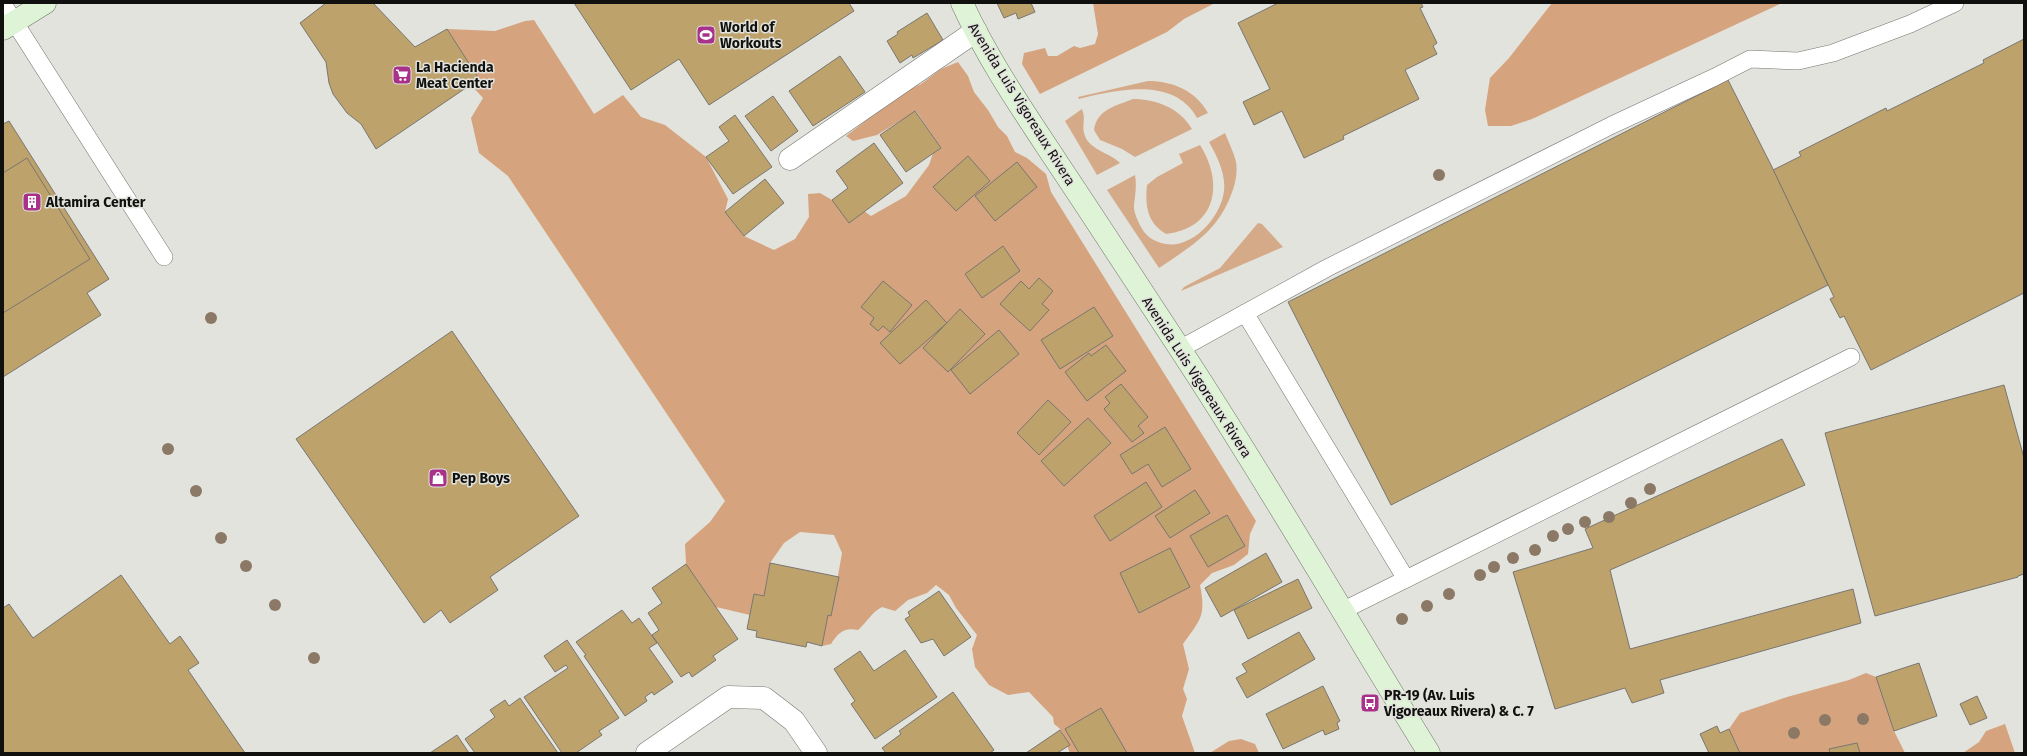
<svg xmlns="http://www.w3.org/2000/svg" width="2027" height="756" font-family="'Fira Sans',sans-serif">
<rect width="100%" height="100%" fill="#e2e3dd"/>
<g fill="#d5aa89">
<path d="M 1148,81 C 1173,81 1196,91 1208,113 L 1197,118 C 1174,76 1116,90 1079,99 L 1078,97 Z"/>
<path d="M 1133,99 C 1156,99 1180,108 1192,129 L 1135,157 L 1122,149 L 1100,140 L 1094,130 C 1097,109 1116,106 1133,99 Z"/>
<path d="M 1082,109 C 1086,119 1082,124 1084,133 C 1088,150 1109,152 1120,163 L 1097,175 L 1065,121 Z"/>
<path d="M 1225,133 C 1229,143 1234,153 1236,162 C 1238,174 1235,185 1231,195 C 1217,232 1190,247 1159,268 L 1107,190 L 1135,175 C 1137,186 1135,195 1134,205 C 1133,213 1141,228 1145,233 C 1149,238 1155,241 1161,243 C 1190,252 1221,218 1224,191 C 1226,174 1217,156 1209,142 Z"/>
<path d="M 1200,145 C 1224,183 1217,228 1166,234 C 1147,223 1145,205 1147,185 L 1157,177 L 1183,163 L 1179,154 Z"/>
<polygon points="1258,223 1262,224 1283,247 1181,291 1184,287 1220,268"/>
</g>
<g fill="#d5a37e">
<polygon points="1093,3 1215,3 1184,19 1167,32 1040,94 1022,64 1024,53 1045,48 1048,56 1057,56 1074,46 1080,48 1095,44 1098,34"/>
<polygon points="1552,3 1782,3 1532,119 1511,126 1488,126 1485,110 1490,78 1509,58"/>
<path d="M 534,20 L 594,114 L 623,95 L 641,117 L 665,125 L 706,157 L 728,199 L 725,212 L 744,236 L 774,250 L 795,239 L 809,217 L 808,194 L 820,193 L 832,200 L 861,209 L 871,216 L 906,196 L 929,165 L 933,153 L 941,148 L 916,111 L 877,135 L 853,141 L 846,136 L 903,92 L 921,84 L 941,69 L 958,62 L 968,76 L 974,92 L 988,110 L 998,127 L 1007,136 L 1015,152 L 1027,158 L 1046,174 L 1051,192 L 1256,521 L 1250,534 L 1248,554 L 1234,565 L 1212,573 L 1200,585 C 1206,616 1201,619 1183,644 L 1189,669 L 1183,689 L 1187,699 L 1182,716 L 1195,753 L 1070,753 C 1065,741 1066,732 1054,724 L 1053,717 L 1029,692 L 1008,695 L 989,685 L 975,667 L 972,649 L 977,635 L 956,608 L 949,595 L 936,585 L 927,593 L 908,600 L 895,611 L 882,607 C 871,613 868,621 858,630 C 844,627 838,633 831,644 L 822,646 L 828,615 L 831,615 L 842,553 L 834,535 L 800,532 L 784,543 L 770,563 L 764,596 L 754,594 L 750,615 L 716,607 L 686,564 L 685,544 L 710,522 L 725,501 L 508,176 L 479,153 L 471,118 L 483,98 L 471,85 L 479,79 L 447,29 L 495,31 L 525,21 Z"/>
<polygon points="1866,673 1876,677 1894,731 1905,753 1740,753 1729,729 1740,713 1787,697 1849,680"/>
<polygon points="2005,724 2015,753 1963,753 1979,742 1986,731"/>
<polygon points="1241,739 1255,744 1259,753 1210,753 1229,741"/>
</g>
<g fill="#bda26c" stroke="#797671">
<polygon points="326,3 373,3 415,47 447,29 479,79 376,149 361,124 347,113 333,94 329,83 326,62 300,23"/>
<polygon points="574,3 849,3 854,11 709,105 679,59 631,90"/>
<polygon points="997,3 1031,3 1035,12 1018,19 1016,13 1004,18"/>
<polygon points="1278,3 1421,3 1423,7 1420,8 1437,43 1433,46 1437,54 1405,70 1419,99 1343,136 1344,139 1304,158 1282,111 1254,125 1243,102 1270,89 1238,23"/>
<polygon points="927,13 943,40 913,58 912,55 900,63 887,41 898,34 897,32"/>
<polygon points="2024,39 2024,293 1871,370 1844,316 1840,318 1830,299 1834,297 1773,170 1801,156 1799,152 1886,108 1887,111 1984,63 1983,60"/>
<polygon points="840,56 865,92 813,126 789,91"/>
<polygon points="1728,80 1771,165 1828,285 1391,505 1288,302"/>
<polygon points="773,96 798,131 771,151 745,116"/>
<polygon points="915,111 941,148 906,172 880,135"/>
<polygon points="735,115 772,167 733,194 706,157 729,141 719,127"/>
<polygon points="9,121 109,279 87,293 101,315 3,377 3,124"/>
<polygon points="874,143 903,183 849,223 832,200 848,188 836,171"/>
<polygon points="968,156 990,181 956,211 933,187"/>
<polygon points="27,158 90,259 3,313 3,173"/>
<polygon points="1017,162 1037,187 995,221 975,196"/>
<polygon points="765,179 784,203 744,236 725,212"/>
<polygon points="1003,246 1020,271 982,298 965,274"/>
<polygon points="1039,278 1053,291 1042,304 1049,310 1030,331 1000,304 1021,281 1029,289"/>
<polygon points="883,281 912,305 890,332 883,326 878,331 870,324 874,318 861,307"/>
<polygon points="926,300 947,323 900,364 880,343"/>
<polygon points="1094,307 1113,336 1060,369 1041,340"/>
<polygon points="960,309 985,334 948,372 923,348"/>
<polygon points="999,330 1019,354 970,394 951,370"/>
<polygon points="452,331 579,516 490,577 498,590 450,623 441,610 424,623 296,439"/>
<polygon points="1106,345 1126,371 1087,401 1065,372 1089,353 1091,356"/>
<polygon points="1121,384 1148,417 1138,426 1144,433 1132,442 1104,409 1110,403 1105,397"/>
<polygon points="2004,385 2024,458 2024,574 2018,576 2018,577 1875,616 1825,433"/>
<polygon points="1048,400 1071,422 1039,455 1017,433"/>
<polygon points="1088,418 1111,443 1064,486 1041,461"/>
<polygon points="1165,427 1191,469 1162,487 1148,464 1132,474 1120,455"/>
<polygon points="1782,439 1805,485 1610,570 1630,649 1853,589 1861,623 1660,680 1664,693 1632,703 1625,688 1555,709 1513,572 1593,548 1585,529"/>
<polygon points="1146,482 1162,507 1110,541 1094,516"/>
<polygon points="1195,490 1210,513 1170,538 1155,516"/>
<polygon points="1227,515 1245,546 1208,567 1190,536"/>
<polygon points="1170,548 1190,587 1139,613 1120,573"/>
<polygon points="1266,553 1282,582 1221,617 1205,588"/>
<polygon points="770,563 839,577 831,616 828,615 822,646 807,642 806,647 756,637 757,631 747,629 754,594 764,596"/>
<polygon points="686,564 738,639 713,656 716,660 692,677 689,672 681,677 652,635 659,630 648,613 662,603 652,588"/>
<polygon points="121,575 170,644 180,636 199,663 188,670 245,753 3,753 3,608 9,604 33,638"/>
<polygon points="1298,579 1312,608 1248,639 1234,610"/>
<polygon points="939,591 971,637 944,656 933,639 921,643 905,619 910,616 908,612"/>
<polygon points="622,610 632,623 639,618 657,643 649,648 673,682 654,695 652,692 645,697 647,701 625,716 584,656 586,655 576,642"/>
<polygon points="1299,632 1315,659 1247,698 1236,678 1247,672 1242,664"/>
<polygon points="567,640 619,718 599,731 602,735 576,753 562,753 524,697 568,668 566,665 555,672 544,656"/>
<polygon points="905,650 937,697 875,739 851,704 855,701 834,669 860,651 874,671"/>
<polygon points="1919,663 1937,716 1894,731 1876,677"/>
<polygon points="1323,686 1340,721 1337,723 1339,729 1325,735 1323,730 1283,749 1266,714"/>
<polygon points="953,692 994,750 990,753 886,753 882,748 901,734 899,731"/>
<polygon points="1977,696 1987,718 1970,725 1960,704"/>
<polygon points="520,698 558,753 475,753 465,739 495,717 490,710 505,700 509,706"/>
<polygon points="1101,708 1127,753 1079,753 1065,729"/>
<polygon points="1717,726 1720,733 1729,729 1740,753 1709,753 1700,734"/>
<polygon points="1060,730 1070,745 1057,753 1026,753"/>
<polygon points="457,735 469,753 430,753"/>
<polygon points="1857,743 1860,753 1830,753 1829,749"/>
</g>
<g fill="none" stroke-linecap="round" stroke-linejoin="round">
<defs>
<g id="service">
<polyline points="3,4 164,257"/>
<polyline points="1245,313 1406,579"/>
<polyline points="1180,349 1327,268 1612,125 1715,77 1750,59 1798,61 1833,53 1910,24 1955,3"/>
<polyline points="1344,610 1851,357"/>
</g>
<g id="minor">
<polyline points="790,159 976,31"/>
<polyline points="647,753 728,697 764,698 794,721 816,753"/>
</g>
<g id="secondary">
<path d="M 962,3 C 987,58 1022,109 1055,159 C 1097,222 1138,285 1180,349 C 1267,481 1346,619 1429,753"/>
<polyline points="3,29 45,3"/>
</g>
</defs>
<use href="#service" stroke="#757670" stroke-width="18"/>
<use href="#minor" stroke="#757670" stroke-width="23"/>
<use href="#secondary" stroke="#757670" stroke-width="23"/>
<use href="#service" stroke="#fff" stroke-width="17"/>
<use href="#minor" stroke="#fff" stroke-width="22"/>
<use href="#secondary" stroke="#dff4d6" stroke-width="22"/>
</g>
<g fill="#8b7966">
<circle cx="1439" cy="175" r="6"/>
<circle cx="211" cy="318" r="6"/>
<circle cx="168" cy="449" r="6"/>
<circle cx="1650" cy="489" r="6"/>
<circle cx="196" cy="491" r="6"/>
<circle cx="1631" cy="503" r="6"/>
<circle cx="1609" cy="517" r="6"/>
<circle cx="1585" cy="522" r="6"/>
<circle cx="1568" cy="529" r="6"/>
<circle cx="1553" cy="536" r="6"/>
<circle cx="221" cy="538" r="6"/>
<circle cx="1535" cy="550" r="6"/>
<circle cx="1513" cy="558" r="6"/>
<circle cx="246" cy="566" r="6"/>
<circle cx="1494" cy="567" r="6"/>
<circle cx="1480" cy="575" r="6"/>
<circle cx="1449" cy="594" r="6"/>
<circle cx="275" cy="605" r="6"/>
<circle cx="1427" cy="606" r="6"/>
<circle cx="1402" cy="619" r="6"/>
<circle cx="314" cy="658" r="6"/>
<circle cx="1863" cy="719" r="6"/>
<circle cx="1825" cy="720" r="6"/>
<circle cx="1794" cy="733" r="6"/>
</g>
<defs>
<symbol id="stadium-square" viewBox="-11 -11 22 22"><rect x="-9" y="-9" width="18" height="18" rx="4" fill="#a83189" stroke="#e2e3dd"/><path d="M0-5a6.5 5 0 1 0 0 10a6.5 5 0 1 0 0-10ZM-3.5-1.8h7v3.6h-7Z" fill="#fff"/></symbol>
<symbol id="supermarket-square" viewBox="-11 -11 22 22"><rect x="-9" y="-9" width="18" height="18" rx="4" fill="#a83189" stroke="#e2e3dd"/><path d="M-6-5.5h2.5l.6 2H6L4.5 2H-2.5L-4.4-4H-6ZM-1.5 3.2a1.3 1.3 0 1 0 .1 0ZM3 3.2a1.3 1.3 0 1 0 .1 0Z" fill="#fff"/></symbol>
<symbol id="building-square" viewBox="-11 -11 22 22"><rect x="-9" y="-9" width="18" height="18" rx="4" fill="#a83189" stroke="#e2e3dd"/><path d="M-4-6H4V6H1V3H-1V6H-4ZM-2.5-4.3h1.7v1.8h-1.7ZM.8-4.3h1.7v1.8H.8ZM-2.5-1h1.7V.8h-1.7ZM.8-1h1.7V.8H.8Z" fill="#fff"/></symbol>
<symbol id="shop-square" viewBox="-11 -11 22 22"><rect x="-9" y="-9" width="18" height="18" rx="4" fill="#a83189" stroke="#e2e3dd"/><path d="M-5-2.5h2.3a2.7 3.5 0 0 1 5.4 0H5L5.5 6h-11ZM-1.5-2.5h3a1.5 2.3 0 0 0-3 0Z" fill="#fff"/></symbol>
<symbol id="bus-square" viewBox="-11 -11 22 22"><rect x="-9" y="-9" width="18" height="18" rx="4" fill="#a83189" stroke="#e2e3dd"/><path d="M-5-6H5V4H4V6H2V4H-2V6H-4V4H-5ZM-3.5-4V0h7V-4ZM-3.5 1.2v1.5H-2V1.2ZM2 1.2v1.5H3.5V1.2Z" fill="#fff"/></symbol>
</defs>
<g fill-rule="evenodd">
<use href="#stadium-square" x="695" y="24" width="22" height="22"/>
<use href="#supermarket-square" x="391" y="64" width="22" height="22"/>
<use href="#building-square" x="21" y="191" width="22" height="22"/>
<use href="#shop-square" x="427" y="467" width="22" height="22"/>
<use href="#bus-square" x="1359" y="692" width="22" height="22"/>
</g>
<g text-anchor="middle" stroke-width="3" stroke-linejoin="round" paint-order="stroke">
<g font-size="14" font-weight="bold" fill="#10100e" stroke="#e2e3dd" text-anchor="start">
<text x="720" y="32">World of<tspan x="720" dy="16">Workouts</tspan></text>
<text x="416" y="72">La Hacienda<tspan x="416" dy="16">Meat Center</tspan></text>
<text x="46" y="207">Altamira Center</text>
<text x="452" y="483">Pep Boys</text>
<text x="1384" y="700">PR-19 (Av. Luis<tspan x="1384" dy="16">Vigoreaux Rivera) &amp; C. 7</tspan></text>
</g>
<g font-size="14" fill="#10100e" stroke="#e2e3dd">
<text transform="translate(1022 104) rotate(58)" y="5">Avenida Luis Vigoreaux Rivera</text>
<text transform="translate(1197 377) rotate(57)" y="5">Avenida Luis Vigoreaux Rivera</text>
</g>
</g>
<rect width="2027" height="756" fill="none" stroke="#10100e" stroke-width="8"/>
</svg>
